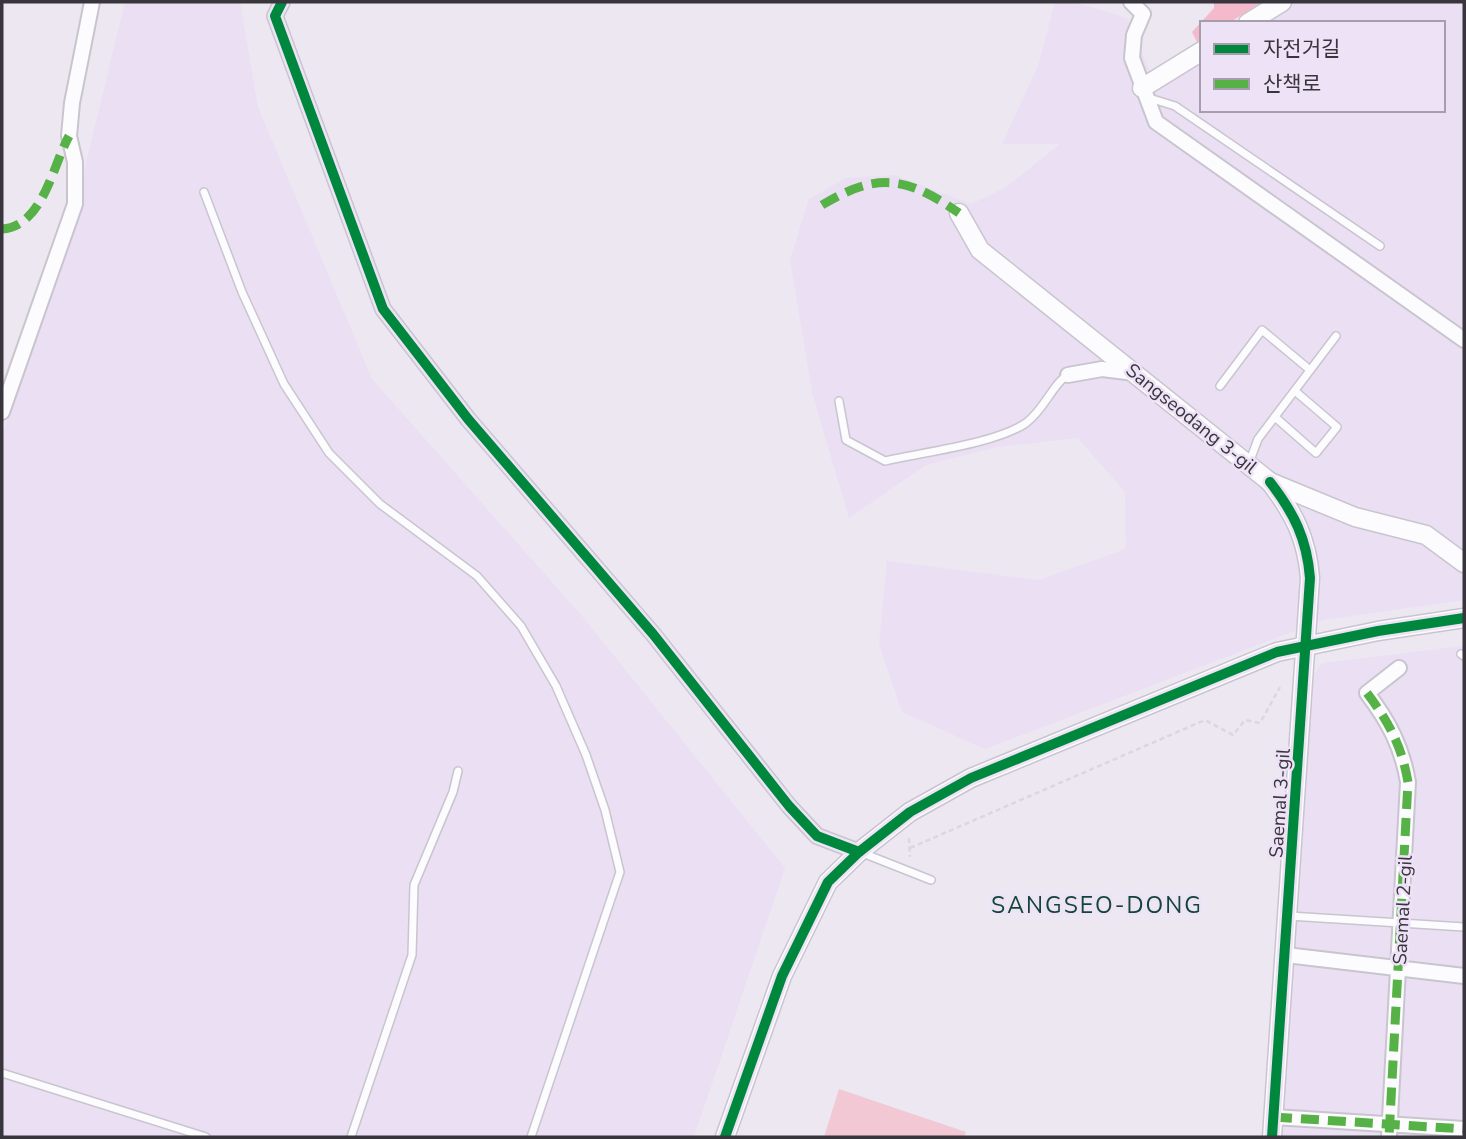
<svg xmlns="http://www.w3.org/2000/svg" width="1466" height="1139" font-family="'Nunito Sans','Noto Sans KR',sans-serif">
<rect width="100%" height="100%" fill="#ede7f2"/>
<g fill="#eadff3">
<polygon points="125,2 240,2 258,107 372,379 582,616 785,868 694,1137 2,1137 2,435 45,308 80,188"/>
<polygon points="1055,2 1073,2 1127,18 1150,71 1202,44 1202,110 1443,110 1443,23 1242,23 1281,2 1464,2 1464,600 1323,620 985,749 902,712 879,644 887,561 1039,580 1126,549 1125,492 1078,438 997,447 926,465 849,518 812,392 790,260 809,199 846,178 895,175 971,204 1005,188 1060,144 1002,144 1038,66"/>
<polygon points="1464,646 1464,1137 1275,1137 1305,686 1322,663"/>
</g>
<polygon fill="#f2c8d5" points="839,1089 966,1132 964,1137 824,1137"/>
<polygon fill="#f5b9cc" points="1214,2 1262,2 1229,23 1202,23 1202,39 1197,42 1192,32 1214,8"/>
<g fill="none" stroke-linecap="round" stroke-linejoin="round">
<defs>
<g id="service">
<polyline points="1146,97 1175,106 1380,246"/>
<polyline points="204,192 242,292 284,384 329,453 380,504 477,576 521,626 556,686 586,755 605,810 620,872 531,1137"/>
<polyline points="1220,386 1262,330 1310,370"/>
<path d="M 839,401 L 846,440 L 885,461 C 923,452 995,444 1026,423 C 1045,409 1053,383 1068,375"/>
<polyline points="1275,417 1316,453 1337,427 1295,391"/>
<polyline points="1249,463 1258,439 1336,336"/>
<polyline points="1461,654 1464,656"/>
<polyline points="860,852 931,880"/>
<polyline points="1289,916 1464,927"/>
<polyline points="2,1073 206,1137"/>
<polyline points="351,1137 412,955 414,885 453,792 458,771"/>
</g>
<g id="minor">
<polyline points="282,2 275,16 383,309 468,419 653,634 789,806 817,836 859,852"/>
<polyline points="1131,2 1143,14 1134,35 1132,58 1156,122 1464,340"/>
<polyline points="1068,375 1102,369 1135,373"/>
<polyline points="2,412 75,204 75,162 69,136 72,103 92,2"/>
<polyline points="1286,955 1464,976"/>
<polyline points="1274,1117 1464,1129"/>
<path d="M 1389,1137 L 1408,782 C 1402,747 1389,722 1367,693 L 1399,668"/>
</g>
<g id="tertiary">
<polyline points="1248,23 1282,2"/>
<polyline points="1142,88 1202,51"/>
<polyline points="959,213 980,250 1270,482 1355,517 1426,535 1464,563"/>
<path d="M 1270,482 C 1294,513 1307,539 1310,578 L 1272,1137"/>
<polyline points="725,1137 782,976 828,882 859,852 910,812 971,778 1277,652 1378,631 1464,618"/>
</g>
</defs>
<use href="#service" stroke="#c9c5ce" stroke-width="10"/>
<use href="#minor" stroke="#c9c5ce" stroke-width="18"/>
<use href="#tertiary" stroke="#c9c5ce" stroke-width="21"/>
<g stroke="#d9d8db" stroke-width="2.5" stroke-dasharray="5 3.5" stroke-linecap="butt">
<polyline points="909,838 910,857"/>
<polyline points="910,848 1205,720 1233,735 1245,720 1260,723 1280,687"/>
</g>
<use href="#service" stroke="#fcfbfd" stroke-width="7"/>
<use href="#minor" stroke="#fcfbfd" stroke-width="14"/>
<use href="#tertiary" stroke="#fcfbfd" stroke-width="18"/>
<g stroke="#56b246" stroke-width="9" stroke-dasharray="18 9" stroke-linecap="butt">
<path d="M 822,205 C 877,172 906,176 959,213"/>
<path d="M 2,229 C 43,226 52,167 69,136"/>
<path d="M 1367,693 C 1389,722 1402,747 1408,782 L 1389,1137"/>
<polyline points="1274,1117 1464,1129"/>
</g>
<defs>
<g id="cycleway">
<polyline points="282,2 275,16 383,309 468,419 653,634 789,806 817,836 859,852"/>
<path d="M 1270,482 C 1294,513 1307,539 1310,578 L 1272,1137"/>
<polyline points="725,1137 782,976 828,882 859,852 910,812 971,778 1277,652 1378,631 1464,618"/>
</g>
</defs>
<use href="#cycleway" stroke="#eee2f7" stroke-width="15"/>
<use href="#cycleway" stroke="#00873e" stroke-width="10"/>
</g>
<g text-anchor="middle" stroke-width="5" stroke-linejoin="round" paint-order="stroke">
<g font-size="19" fill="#39353d" stroke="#eee2f7">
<text transform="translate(1192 418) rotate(39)" y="7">Sangseodang 3-gil</text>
<text transform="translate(1279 803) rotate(-86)" y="7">Saemal 3-gil</text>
<text transform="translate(1402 910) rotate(-87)" y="7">Saemal 2-gil</text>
</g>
<g font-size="23" letter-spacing="2" fill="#114536" stroke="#eee2f7">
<text x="1097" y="913">SANGSEO-DONG</text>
</g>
</g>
<rect width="1466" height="1139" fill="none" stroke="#39353d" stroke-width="7"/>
<rect x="1200" y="21" width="245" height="91" fill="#eee2f7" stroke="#a69dad" stroke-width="2"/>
<rect x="1214" y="44" width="35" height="10" fill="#00873e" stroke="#a69dad" stroke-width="2"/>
<text x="1263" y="56" font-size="21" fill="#39353d">자전거길</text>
<rect x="1214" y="79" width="35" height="10" fill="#56b246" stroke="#a69dad" stroke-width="2"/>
<text x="1263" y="91" font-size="21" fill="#39353d">산책로</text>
</svg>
